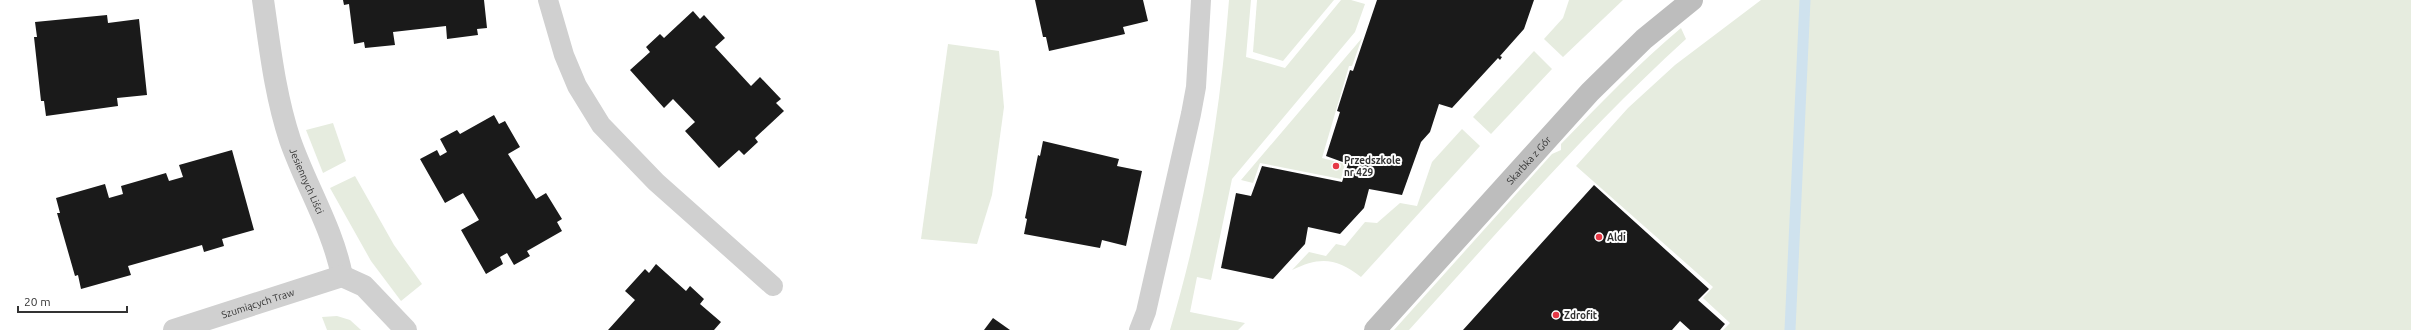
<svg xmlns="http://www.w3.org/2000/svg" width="2411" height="330" font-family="Ubuntu,sans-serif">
<rect width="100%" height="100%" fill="#fff"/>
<g fill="#e6ecdf">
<path d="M 1229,0 L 1251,0 L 1246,57 L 1285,68 L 1341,0 L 1351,0 L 1365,4 L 1355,32 L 1232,179 L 1211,280 L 1197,277 L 1190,312 L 1245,323 L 1238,330 L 1170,330 C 1203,218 1220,116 1229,0 Z"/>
<polygon points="1257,0 1334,0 1283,61 1253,52"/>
<polygon points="1569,0 1623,0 1563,57 1544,39 1563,18"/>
<polygon points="1761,0 2411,0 2411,330 1723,330 1730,323 1703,298 1713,287 1576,166 1628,108 1675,65"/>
<path d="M 1681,28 L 1686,39 C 1587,129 1499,231 1409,330 L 1394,330 L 1552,154 L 1561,150 L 1561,144 C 1600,104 1638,64 1681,28 Z"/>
<polygon points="1362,38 1352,66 1349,66 1322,158 1345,164 1341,179 1260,163 1253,183 1241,180"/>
<polygon points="948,44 999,51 1004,107 992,195 977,244 921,239"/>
<polygon points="1534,51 1552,69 1491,134 1473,117"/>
<polygon points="333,123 346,161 323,173 306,130"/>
<path d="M 1462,129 L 1480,146 L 1361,277 C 1337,258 1320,256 1292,270 L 1309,252 L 1326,256 L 1336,244 L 1345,246 L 1365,222 L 1377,223 L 1400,203 L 1417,206 L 1432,162 Z"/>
<polygon points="355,176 394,245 422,284 401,301 371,261 330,188"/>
<polygon points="337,316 350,320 361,330 327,330 322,317"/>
</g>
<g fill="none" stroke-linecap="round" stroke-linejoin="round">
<polyline stroke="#cfe2ee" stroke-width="11" points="1790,330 1805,0"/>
</g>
<g fill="#1a1a1a">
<polygon points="343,0 484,0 487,28 477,29 478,35 447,39 446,26 393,32 395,45 365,48 364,42 354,44 349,4 344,5"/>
<polygon points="1035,0 1143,0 1148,21 1123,27 1125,34 1049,51 1046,37 1043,37"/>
<polygon points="1377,0 1534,0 1524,29 1500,56 1502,57 1500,60 1498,58 1452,108 1439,104 1430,132 1421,142 1402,195 1369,189 1364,208 1340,234 1308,227 1305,244 1273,279 1221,268 1236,193 1251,196 1262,166 1342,182 1348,164 1326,156 1340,112 1337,111 1350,70 1353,71"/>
<polygon points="693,11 700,19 704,15 725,38 715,47 751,86 760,77 781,99 776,103 784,111 755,138 758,142 744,155 739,150 719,168 685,131 695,122 673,99 664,108 630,70 650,52 646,47 660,34 664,38"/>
<polygon points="107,15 108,23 139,19 147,95 117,98 118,106 46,116 44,101 41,101 34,37 37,37 35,22"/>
<polygon points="494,115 499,124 505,121 520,147 508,154 536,199 546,193 562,219 557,222 562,231 527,251 530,256 514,265 507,253 500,257 503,264 486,274 461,230 479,220 463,193 445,203 420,159 437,150 440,156 447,152 440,139 457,130 460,134"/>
<polygon points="1043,141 1119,159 1117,166 1142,171 1126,246 1102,240 1100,248 1024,234 1027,219 1025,218 1038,155 1040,156"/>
<polygon points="232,150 254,230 222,239 224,246 204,252 202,245 128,266 131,275 81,289 78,275 75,276 57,213 60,213 56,198 105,184 109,198 123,194 121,186 166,173 169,181 183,177 179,165"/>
<polygon points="1594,185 1709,289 1698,300 1725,324 1720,330 1690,330 1680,321 1672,330 1463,330"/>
<polygon points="656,264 686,291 690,286 704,299 700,304 721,322 714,330 608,330 635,300 625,291 645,269 649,273"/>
<polygon points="993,318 1010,330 984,330"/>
</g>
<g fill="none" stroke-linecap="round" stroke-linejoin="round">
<g stroke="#d0d0d0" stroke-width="20">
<polyline points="548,0 564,55 577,86 601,125 656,182 773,286"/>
<polyline points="1139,330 1146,312 1191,114 1196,87 1201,0"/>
</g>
<g stroke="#d0d0d0" stroke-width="22">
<path id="s1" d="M 263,0 C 270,48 275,95 290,140 C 306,186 333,229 342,276"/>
<polyline points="342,276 364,286 406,330"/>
<path id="s2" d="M 174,330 L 342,276"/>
</g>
<path stroke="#bdbdbd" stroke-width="22" id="s3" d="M 1375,330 L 1590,92 L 1644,39 L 1692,0"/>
</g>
<g fill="#e63946" stroke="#fff" stroke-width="1.5">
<circle cx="1336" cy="166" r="4"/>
<circle cx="1599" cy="237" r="4"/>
<circle cx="1556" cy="315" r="4"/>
</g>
<g text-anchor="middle" stroke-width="4" stroke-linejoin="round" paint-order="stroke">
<g font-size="10" font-weight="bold" fill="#333" stroke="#fff" text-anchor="start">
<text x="1344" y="164">Przedszkole<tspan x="1344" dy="12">nr 429</tspan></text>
<text x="1607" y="241">Aldi</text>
<text x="1564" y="319">Zdrofit</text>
</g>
<g font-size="10" fill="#333" stroke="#fff">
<text dy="4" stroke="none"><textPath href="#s3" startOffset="229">Skarbka z Gór</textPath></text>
<text dy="4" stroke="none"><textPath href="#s1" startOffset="187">Jesiennych Liści</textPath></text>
<text dy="4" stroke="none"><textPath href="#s2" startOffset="88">Szumiących Traw</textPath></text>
</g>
</g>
<path d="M18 306v6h109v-6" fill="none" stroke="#333333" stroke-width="2"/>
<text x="24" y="306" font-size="12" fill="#333333" stroke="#ffffff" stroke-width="3" paint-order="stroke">20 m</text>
</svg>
